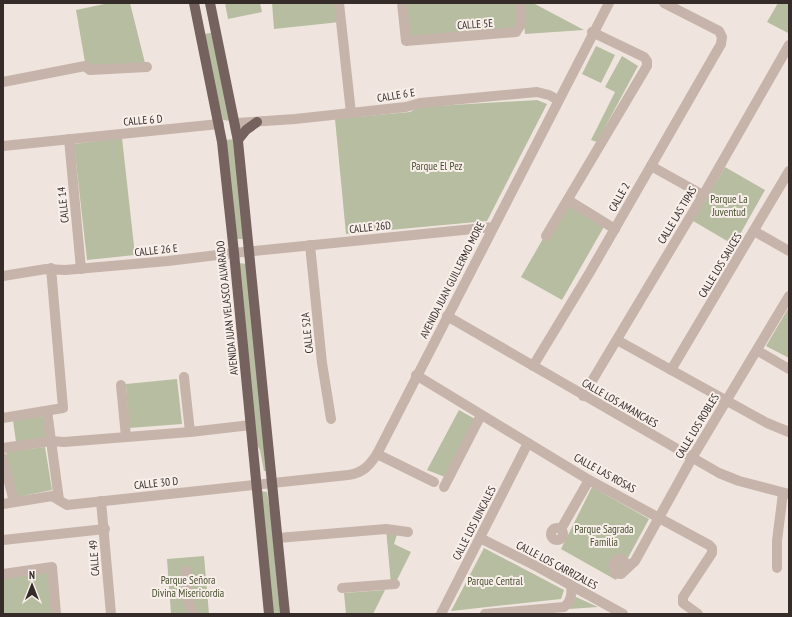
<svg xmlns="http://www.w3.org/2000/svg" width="792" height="617" font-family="'PT Sans Narrow',sans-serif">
<rect width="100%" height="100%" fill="#f0e5de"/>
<g fill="#b7bda0">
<polygon points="109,3 130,3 145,63 86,68 76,10"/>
<polygon points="225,3 260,3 262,12 228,19"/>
<polygon points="272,3 338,3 340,22 274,29"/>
<polygon points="406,3 517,3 519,25 515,29 409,40"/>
<polygon points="522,3 533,3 584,30 525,34"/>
<polygon points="778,3 789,3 788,33 767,22"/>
<polygon points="211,33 231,121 223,120 203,34"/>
<polygon points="596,46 615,55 601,83 582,74"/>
<polygon points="622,56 638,66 597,142 591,140 615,92 605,87"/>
<polygon points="537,100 547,104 487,221 346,234 335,119 410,112 419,107"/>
<polygon points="122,138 135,255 87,260 74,144"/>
<polygon points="236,139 244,239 236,239 225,140"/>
<polygon points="725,167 765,190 734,245 693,221"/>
<polygon points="564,202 605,225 562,300 521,277"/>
<polygon points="239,263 247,264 268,471 264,471 260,450 256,443"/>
<polygon points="789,307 789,358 766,346"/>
<polygon points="177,379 182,424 129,428 126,384"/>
<polygon points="459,410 475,419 445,477 427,470"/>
<polygon points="45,416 47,439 16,442 13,420"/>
<polygon points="45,447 52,490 17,497 6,452"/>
<polygon points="592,487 649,519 616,580 561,549"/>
<polygon points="260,491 267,492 271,517 280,614 272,614"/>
<polygon points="386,529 398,531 394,544 411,552 395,584 391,584"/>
<polygon points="484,548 564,590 561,599 451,611"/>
<polygon points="204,556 209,614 171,614 167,559"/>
<polygon points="48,570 54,614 3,614 3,576"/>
<polygon points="385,590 373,614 346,614 344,593"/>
<polygon points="576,597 598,607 569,609"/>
</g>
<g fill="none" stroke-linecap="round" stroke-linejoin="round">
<g stroke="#c6b4ab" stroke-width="10">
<polyline points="339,3 351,113"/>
<polyline points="402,3 406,41 516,32 521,24 520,3"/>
<polyline points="3,82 85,66 90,70 147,67"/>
<polyline points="236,123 295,119 406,107 420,103 537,92 549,95 558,100"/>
<polyline points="69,139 81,269"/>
<polyline points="3,146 219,124"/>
<polyline points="651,166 703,195"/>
<polyline points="568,200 615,229"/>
<polyline points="754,231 789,251"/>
<polyline points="546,236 647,66 647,61 644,57 592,32"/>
<polyline points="310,245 322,363 331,419"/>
<polyline points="3,276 46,269 65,270 168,261 234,253 493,227"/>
<polyline points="447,316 719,473 739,481 789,494"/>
<polyline points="617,340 767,423 789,432"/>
<polyline points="758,351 789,369"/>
<polyline points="533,366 590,272 721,44 722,37 719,31 664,3"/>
<polyline points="671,370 789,171"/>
<polyline points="416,375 589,480 709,545 712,548 712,553 683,597 683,603 698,614"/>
<polyline points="184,377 190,432"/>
<polyline points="121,385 126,437"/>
<polyline points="583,396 705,192 789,45"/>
<polyline points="47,411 59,500"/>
<polyline points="3,418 63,408 51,268"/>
<polyline points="3,448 51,441 64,442 190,432 251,425"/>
<polyline points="377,454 434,482"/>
<polyline points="3,458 14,502"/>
<polyline points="444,487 481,415"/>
<polyline points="101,501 111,614"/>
<path d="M 3,504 L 52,496 L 67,505 L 348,475 C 363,473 369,466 377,454 L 609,3"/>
<circle cx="557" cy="534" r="6"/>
<polyline points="561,529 589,480"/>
<polyline points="278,538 386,529 408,532"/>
<polyline points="480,538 538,567 623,614"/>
<polyline points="3,540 105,529"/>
<polyline points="627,568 626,563 621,559 616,560 613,565 615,573 621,574 635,561 692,458 789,296"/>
<polyline points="777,568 777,541 783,493"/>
<polyline points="186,571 187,596 193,614"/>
<polyline points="3,574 52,567 56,614"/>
<polyline points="342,588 395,584"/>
<polyline points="441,614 528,443"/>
<path d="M 485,614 L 564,607 C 572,601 572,593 571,584"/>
</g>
<g stroke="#75615d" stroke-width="10">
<polyline points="194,3 222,142 234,253 269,614"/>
<polyline points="210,3 238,141 285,614"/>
<polyline points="238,140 246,130 257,122"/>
</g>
</g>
<g text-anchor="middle" stroke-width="4" stroke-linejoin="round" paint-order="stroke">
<g font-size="11" fill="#352c2a" stroke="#f8efea">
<text transform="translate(475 24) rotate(-4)" y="4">CALLE 5E</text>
<text transform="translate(396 95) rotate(-9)" y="4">CALLE 6 E</text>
<text transform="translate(143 120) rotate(-5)" y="4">CALLE 6 D</text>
<text transform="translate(619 197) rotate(-61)" y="4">CALLE 2</text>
<text transform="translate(63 205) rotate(-96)" y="4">CALLE 14</text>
<text transform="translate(677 215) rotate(-59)" y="4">CALLE LAS TIPAS</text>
<text transform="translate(370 227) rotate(-6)" y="4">CALLE 26D</text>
<text transform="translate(156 250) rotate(-6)" y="4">CALLE 26 E</text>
<text transform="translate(720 265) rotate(-59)" y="4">CALLE LOS SAUCES</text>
<text transform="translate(452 280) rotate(-63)" y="4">AVENIDA JUAN GUILLERMO MORE</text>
<text transform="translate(227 308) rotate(-96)" y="4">AVENIDA JUAN VELASCO ALVARADO</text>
<text transform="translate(307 333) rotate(-96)" y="4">CALLE 52A</text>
<text transform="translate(620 403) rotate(30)" y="4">CALLE LOS AMANCAES</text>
<text transform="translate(697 426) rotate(-59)" y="4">CALLE LOS ROBLES</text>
<text transform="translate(605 473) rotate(29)" y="4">CALLE LAS ROSAS</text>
<text transform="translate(156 483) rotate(-6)" y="4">CALLE 30 D</text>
<text transform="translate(474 523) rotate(-63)" y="4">CALLE LOS JUNCALES</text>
<text transform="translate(94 558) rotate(-94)" y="4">CALLE 49</text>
<text transform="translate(557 565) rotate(28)" y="4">CALLE LOS CARRIZALES</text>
</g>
<g font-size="11" fill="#495030" stroke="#f8efea">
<text x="437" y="170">Parque El Pez</text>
<text x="729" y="203">Parque La<tspan x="729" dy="13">Juventud</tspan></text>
<text x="604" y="533">Parque Sagrada<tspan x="604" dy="13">Familia</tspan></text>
<text x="188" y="584">Parque Señora<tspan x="188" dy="13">Divina Misericordia</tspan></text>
<text x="495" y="585">Parque Central</text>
</g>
</g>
<rect width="792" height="617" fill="none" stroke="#352c2a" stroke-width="8"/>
<g transform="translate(32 585)" stroke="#f8efea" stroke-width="3" paint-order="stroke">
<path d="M0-3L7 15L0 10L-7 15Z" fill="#352c2a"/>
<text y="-6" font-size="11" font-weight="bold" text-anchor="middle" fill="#352c2a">N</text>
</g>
</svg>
